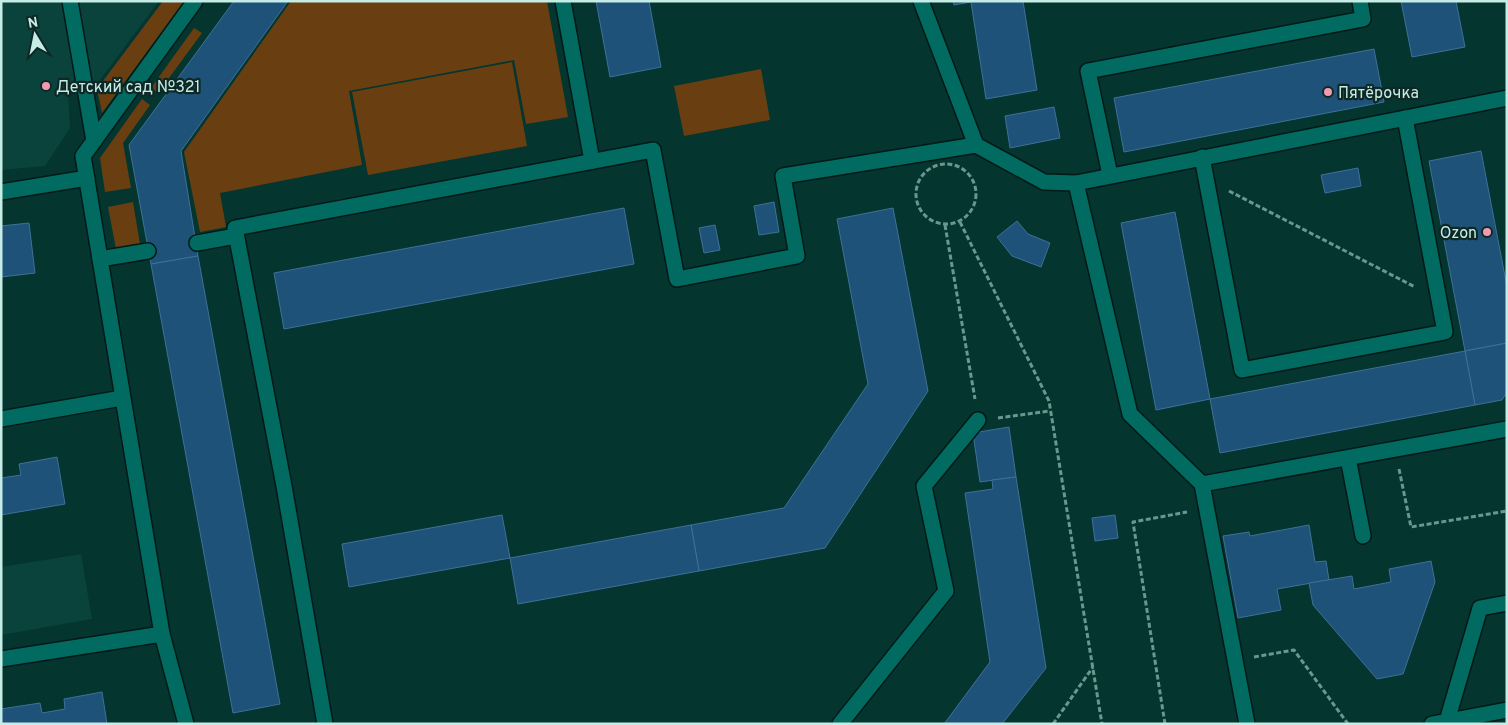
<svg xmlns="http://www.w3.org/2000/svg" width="1508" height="725" font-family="Overpass,sans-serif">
<rect width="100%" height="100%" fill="#04352f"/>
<g fill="#0a423c">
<polygon points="1,1 159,1 97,84 68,91 70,128 45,166 1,170"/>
<polygon points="81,554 92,619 1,635 1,567"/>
</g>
<g fill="#693f11">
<polygon points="163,1 184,1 102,113 97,89"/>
<polygon points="291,1 547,1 568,117 526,124 514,60 349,91 362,165 220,193 226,227 200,232 184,152"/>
<polygon points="194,28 202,33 158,93 151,88"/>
<polygon points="512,62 527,146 368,175 352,92"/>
<polygon points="761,69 770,120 684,136 674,86"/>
<polygon points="142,99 150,105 123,143 131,188 105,192 100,158"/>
<polygon points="133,202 140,244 116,249 108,207"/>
</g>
<g fill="#1e5278" stroke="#3e7199">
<polygon points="234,1 288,1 181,151 198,256 151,264 129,145"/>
<polygon points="596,1 649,1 661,67 610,77"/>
<polygon points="953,1 1023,1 1037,90 986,99 971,2 954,5"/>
<polygon points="1401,1 1456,1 1465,47 1412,57"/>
<polygon points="1374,49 1384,102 1124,152 1114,98"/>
<polygon points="1054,107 1060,138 1010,148 1005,116"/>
<polygon points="1481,151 1507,287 1507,343 1465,351 1429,161"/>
<polygon points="1358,168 1361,186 1325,193 1321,175"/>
<polygon points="774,202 779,232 759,235 754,206"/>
<polygon points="624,208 634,264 284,329 274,273"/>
<polygon points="893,208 928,391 825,548 699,571 691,525 784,508 868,384 837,219"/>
<polygon points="1175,212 1210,399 1156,410 1121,223"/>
<polygon points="1017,221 1028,234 1050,243 1041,267 1012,256 997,237"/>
<polygon points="29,223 35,273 1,277 1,226"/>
<polygon points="715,225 720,250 704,253 699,228"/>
<polygon points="198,256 280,704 233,713 151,264"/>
<polygon points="1507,343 1507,392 1502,400 1475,405 1465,351"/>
<polygon points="1465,351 1475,405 1220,453 1210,399"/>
<polygon points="1009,427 1016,477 980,482 973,433"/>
<polygon points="57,457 65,504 1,515 1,478 21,475 19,464"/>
<polygon points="1016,477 1046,668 1002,724 944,724 990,662 965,493 993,489 992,480"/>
<polygon points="502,515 510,558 349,587 342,544"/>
<polygon points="1115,515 1118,538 1095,541 1092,518"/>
<polygon points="691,525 699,571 518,604 510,558"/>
<polygon points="1309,525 1315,562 1326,561 1329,580 1277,589 1281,610 1238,618 1223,536 1249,532 1250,536"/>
<polygon points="1431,561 1435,582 1403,674 1377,679 1313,605 1309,583 1352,576 1354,589 1391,582 1389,569"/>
<polygon points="102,692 107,724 1,724 1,709 40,703 42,713 65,709 64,699"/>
</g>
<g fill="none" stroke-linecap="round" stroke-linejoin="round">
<defs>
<g id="lane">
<polyline points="70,1 94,141"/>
<polyline points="563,1 592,161"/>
<polyline points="921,1 976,145 1044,182 1076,183 1507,98"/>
<polyline points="1202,157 1242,370 1445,332 1405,118"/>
<polyline points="1110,175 1088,71 1363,19 1360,1"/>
<polyline points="1076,183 1130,414 1202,484 1507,429"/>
<polyline points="1,192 87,178"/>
<polyline points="197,243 236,236"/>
<polyline points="100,259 148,251"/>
<polyline points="1,419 122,398"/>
<polyline points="1348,458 1363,536"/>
<polyline points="1202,484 1247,724"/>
<polyline points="1,659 162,634"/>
<polyline points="1447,721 1480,608 1507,603"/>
<polyline points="186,724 162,634 83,156 195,1"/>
<polyline points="325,724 284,486 235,228 653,150 677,279 797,256 783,176 976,145"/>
<polyline points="840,724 946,591 924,486 978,420"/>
<polyline points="1432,724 1507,710"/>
</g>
</defs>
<use href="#lane" stroke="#011a17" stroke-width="18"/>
<g stroke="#6b9790" stroke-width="3" stroke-dasharray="5 2.5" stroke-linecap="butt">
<circle cx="946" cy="194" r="30"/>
<polyline points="1229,191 1415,287"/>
<polyline points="960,222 1049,401 1102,724"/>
<polyline points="945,225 975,399"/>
<polyline points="998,418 1050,411"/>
<polyline points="1399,469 1411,527 1507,511"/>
<polyline points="1254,657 1294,650 1348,724"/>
<polyline points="1053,724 1093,667"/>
<polyline points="1165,724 1133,522 1187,512"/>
</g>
<use href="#lane" stroke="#026b61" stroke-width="15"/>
</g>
<g fill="#f29ab0" stroke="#0e2825" stroke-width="2">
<circle cx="46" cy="86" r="5"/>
<circle cx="1328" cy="92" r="5"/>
<circle cx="1487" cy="232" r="5"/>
</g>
<g text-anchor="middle" stroke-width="4.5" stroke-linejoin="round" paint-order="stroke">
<g font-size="16" fill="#c5ece5" stroke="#0e2825" text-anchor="start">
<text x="56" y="92">Детский сад №321</text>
<text x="1338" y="98">Пятёрочка</text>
<text x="1477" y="238" text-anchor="end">Ozon</text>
</g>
</g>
<rect width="1508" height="725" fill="none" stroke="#c5ece5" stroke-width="5"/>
<g transform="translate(35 35) rotate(350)" stroke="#0e2825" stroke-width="4" paint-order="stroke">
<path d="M0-4L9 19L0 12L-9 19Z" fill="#c5ece5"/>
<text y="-8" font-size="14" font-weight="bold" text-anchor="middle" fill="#c5ece5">N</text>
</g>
</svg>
